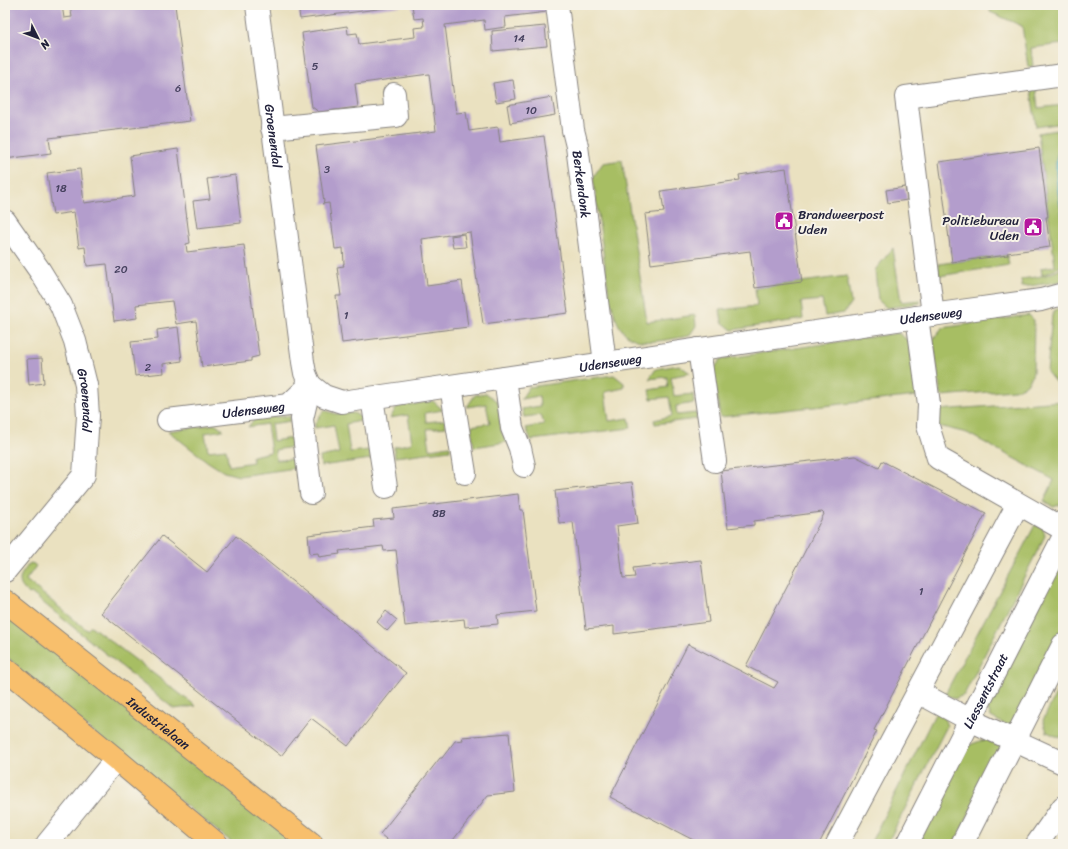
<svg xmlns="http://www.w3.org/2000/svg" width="1068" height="849" font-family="Sriracha,sans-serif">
<rect width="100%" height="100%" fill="#f7f3e8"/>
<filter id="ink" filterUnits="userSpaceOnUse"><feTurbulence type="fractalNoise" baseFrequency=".025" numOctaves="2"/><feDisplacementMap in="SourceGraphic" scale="8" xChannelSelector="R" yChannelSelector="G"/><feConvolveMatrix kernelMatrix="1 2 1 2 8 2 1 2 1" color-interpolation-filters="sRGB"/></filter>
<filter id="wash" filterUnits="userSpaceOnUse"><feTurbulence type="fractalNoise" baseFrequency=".012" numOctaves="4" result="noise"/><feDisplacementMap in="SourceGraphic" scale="16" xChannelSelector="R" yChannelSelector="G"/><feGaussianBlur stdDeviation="0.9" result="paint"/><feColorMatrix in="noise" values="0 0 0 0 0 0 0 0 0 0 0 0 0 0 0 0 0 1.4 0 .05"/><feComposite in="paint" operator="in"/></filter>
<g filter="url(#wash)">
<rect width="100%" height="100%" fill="#eae1c0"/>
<g fill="#a7be63" stroke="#64704f">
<polygon points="991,5 1063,5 1063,44 1031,48 1033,66 1028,67 1022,26 990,12"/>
<polygon points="1031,90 1036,90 1038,108 1063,105 1063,123 1036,127"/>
<polygon points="1063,129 1063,146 1059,147 1063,223 1063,265 1050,272 1042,275 1041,268 1055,266 1038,133"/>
<path d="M 622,160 L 647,322 L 695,315 L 696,326 L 689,336 C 651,342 621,353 612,304 L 610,303 L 593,177 L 603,163 Z"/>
<polygon points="893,248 901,302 920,300 920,303 887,308 878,300 875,270"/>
<polygon points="1007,255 1009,265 939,276 938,264"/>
<path d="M 1063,267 L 1063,279 L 1058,282 L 1022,287 L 1021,279 C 1036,277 1051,276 1063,267 Z"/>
<polygon points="847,276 851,303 844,313 825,316 822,300 801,302 803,319 732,330 722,322 720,310 757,306 755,288"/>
<polygon points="1063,307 1063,386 1055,382 1047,372 1052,314 1055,310"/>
<path d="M 1029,315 L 1034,320 L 1033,372 C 1030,383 1025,388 1014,390 L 941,396 L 933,339 L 942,328 Z"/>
<polygon points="898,333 909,341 917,396 720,417 713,370 721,359"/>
<polygon points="679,365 690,373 671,377 674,396 693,394 694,403 676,406 677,415 696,413 697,419 655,424 654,420 672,416 669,397 651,399 649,390 668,387 667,377 649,379 656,369"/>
<polygon points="614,375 624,383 624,388 605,392 609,421 629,418 631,428 531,440 526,428 544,424 541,415 524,417 522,409 540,406 539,396 521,399 529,387"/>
<polygon points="486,393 498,402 501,430 507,442 474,447 471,426 490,423 486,404 467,407 475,395"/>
<polygon points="433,401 443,410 425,413 426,422 445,420 446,427 427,429 430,449 450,446 450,450 395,457 394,447 412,443 408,415 390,418 397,407"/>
<polygon points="1063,401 1063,504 1053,507 1044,501 1054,480 967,433 934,425 938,410"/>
<polygon points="324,410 336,414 354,413 365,420 346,424 350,452 369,450 371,459 321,466 320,457 339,453 334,425 315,428 315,423"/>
<polygon points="290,416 290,421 271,424 273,441 292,438 293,447 275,450 276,460 295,459 296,468 239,476 224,472 208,462 168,431 216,424 224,430 205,433 208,451 226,449 229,466 253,462 252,456 271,452 267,424 248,427 255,418"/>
<polygon points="1035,525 1043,528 1045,536 964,695 954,699 945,694"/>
<polygon points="1063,555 1063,631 1013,729 991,717 986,705"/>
<path d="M 30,563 L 34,564 L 36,566 L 26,580 L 87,630 L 91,626 L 196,706 L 174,709 L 31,593 L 29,594 C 14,582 20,575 30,563 Z"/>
<polygon points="5,614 304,844 234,844 18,672 20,669 5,655"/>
<polygon points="1063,680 1063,733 1060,738 1047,732 1043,720"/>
<polygon points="936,712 944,718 947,726 887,844 870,844"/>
<polygon points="987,740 1002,747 954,844 915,844 964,747 980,741"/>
</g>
<path fill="#4dbac7" stroke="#386e81" d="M 1063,146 L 1063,223 C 1060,201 1050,166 1060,147 Z"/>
<g id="blocks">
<g fill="#b39dcc">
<polygon points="5,5 62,5 64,18 72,17 70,5 175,5 190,121 49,138 51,153 5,159"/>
<polygon points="298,5 401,5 401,6 300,19"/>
<polygon points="412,5 546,5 547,12 505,17 506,27 485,30 484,20 445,25 456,113 466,112 469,131 498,127 500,142 544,136 568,313 483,324 470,232 422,239 427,286 462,281 468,327 342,343 336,296 341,296 337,267 344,266 343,264 344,264 343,248 335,249 329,203 322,204 324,202 316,146 436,131 429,74 355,84 358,107 319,112 312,107 302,33 347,26 348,34 357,33 359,44 415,37 414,28 424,27 423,18 414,19"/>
<polygon points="545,26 547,46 493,51 492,31"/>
<polygon points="513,80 516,99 496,102 493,83"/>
<polygon points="552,97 555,115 510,123 507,105"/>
<polygon points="1039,148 1048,217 1046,217 1050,247 1007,253 1008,255 952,262 939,162"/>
<polygon points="178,149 190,243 186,244 187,252 244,245 259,356 251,358 251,361 202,367 196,321 176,324 172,301 136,305 137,318 114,321 107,264 87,266 85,247 79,248 74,212 53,215 47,173 80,169 84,203 135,196 130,156"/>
<polygon points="786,168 802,282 755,288 750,251 651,264 645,214 664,212 661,191 740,180 739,175"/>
<polygon points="235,175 241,223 197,228 193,201 210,199 207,179"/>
<polygon points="905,187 907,200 888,203 886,190"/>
<polygon points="464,234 466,247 453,248 451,236"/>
<polygon points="178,327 182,361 163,364 164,373 135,376 131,342 158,339 157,330"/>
<polygon points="42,358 44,383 29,385 27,359"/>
<polygon points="855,456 879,468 882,461 968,505 968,504 986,513 874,730 877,731 819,844 701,844 610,797 688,644 774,688 778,682 746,666 824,514 822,512 754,521 754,525 728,528 721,471"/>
<polygon points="632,482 638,523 617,526 623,578 635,577 633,568 701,560 709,622 614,634 614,626 586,629 573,522 559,523 555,491"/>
<polygon points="518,494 520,510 523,510 536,611 497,615 498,624 465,627 464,619 405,626 396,550 384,551 383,546 339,551 340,554 319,557 318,553 310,554 308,535 374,527 373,520 394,518 393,509"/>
<polygon points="162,536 207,572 236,536 406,673 348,746 311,718 281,756 101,613"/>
<polygon points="386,611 397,620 387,631 377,622"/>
<polygon points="509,733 515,792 488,795 450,844 392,844 380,834 440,758 442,758 455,741 463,740 462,737"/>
</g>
</g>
</g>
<g filter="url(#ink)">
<use href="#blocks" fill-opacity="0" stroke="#86827e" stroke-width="1"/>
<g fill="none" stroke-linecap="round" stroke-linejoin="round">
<defs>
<g id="minor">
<path id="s1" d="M 257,5 L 303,362 L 305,373 L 310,385 L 302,419 L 311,493"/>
<path id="s2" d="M 557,5 L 573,130 L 577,146 L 605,363"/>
<polyline points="272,128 396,116 394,94"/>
<path id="s3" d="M 5,221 L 40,271 L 61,305 L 75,341 L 86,385 L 88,416 L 84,475 L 5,571"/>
<polyline points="933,315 906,97 1063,75"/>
<polyline points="917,317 929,404 928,426 938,458 1063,529"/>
<polyline points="699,349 715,461"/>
<polyline points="505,378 512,428 520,448 524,466"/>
<polyline points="451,386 465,473"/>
<polyline points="372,398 386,487"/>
<path id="s4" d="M 168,420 L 289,405 L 310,385 L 324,396 L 342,402 L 917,317 L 1041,300 L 1063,294"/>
<polyline points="918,692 970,720 1063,763"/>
<polyline points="47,844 116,759"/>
<polyline points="837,844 1018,504"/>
<path id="s5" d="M 907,844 L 1063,538"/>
<polyline points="962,844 1063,645"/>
<polyline points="1037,844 1063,807"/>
</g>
<g id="major">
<path id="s6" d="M 5,601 L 312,844"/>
<polyline points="5,668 116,759 217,844"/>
</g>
</defs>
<use href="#minor" stroke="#86827e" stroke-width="24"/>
<use href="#major" stroke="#86827e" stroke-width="24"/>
<use href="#minor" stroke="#fff" stroke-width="22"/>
<use href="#major" stroke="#f8bf6c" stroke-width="22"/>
</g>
</g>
<defs>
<symbol id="civic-square" viewBox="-11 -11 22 22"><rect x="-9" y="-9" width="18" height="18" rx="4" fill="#b5179e" stroke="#f7f3e8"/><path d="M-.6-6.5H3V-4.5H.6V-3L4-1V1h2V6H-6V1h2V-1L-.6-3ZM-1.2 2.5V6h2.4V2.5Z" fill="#fff"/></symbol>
</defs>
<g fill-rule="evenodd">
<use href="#civic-square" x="773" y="210" width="22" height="22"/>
<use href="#civic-square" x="1022" y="216" width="22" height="22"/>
</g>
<g text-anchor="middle" stroke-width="4" stroke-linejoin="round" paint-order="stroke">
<g font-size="11" fill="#46415f">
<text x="519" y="42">14</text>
<text x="315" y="70">5</text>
<text x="178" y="92">6</text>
<text x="531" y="114">10</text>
<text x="327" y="173">3</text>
<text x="61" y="192">18</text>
<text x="121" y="273">20</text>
<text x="346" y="319">1</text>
<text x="148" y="371">2</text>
<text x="439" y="517">8B</text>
<text x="921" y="595">1</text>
</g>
<g font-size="13" fill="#22223b" stroke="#f7f3e8">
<text dy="5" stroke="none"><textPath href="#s1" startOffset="132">Groenendal</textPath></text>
<text dy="5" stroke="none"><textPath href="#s2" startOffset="181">Berkendonk</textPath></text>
<text dy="5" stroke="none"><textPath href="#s4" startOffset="783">Udenseweg</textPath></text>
<text dy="5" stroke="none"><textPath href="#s4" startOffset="459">Udenseweg</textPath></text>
<text dy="5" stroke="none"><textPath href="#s3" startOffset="200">Groenendal</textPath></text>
<text dy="5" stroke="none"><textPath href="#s4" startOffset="86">Udenseweg</textPath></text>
<text dy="5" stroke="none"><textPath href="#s5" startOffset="172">Liessentstraat</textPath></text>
<text dy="5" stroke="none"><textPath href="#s6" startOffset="196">Industrielaan</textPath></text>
</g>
<g font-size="13" fill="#22223b" stroke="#f7f3e8" text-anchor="start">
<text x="798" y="219">Brandweerpost<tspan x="798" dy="15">Uden</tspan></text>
<text x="1019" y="225" text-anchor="end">Politiebureau<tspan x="1019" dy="15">Uden</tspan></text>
</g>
</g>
<rect width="1068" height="849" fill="none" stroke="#f7f3e8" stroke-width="20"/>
<g transform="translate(38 38) rotate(132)" stroke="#f7f3e8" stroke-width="3" paint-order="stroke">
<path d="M0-3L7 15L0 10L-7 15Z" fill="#22223b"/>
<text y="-6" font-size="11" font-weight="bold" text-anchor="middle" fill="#22223b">N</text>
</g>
</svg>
